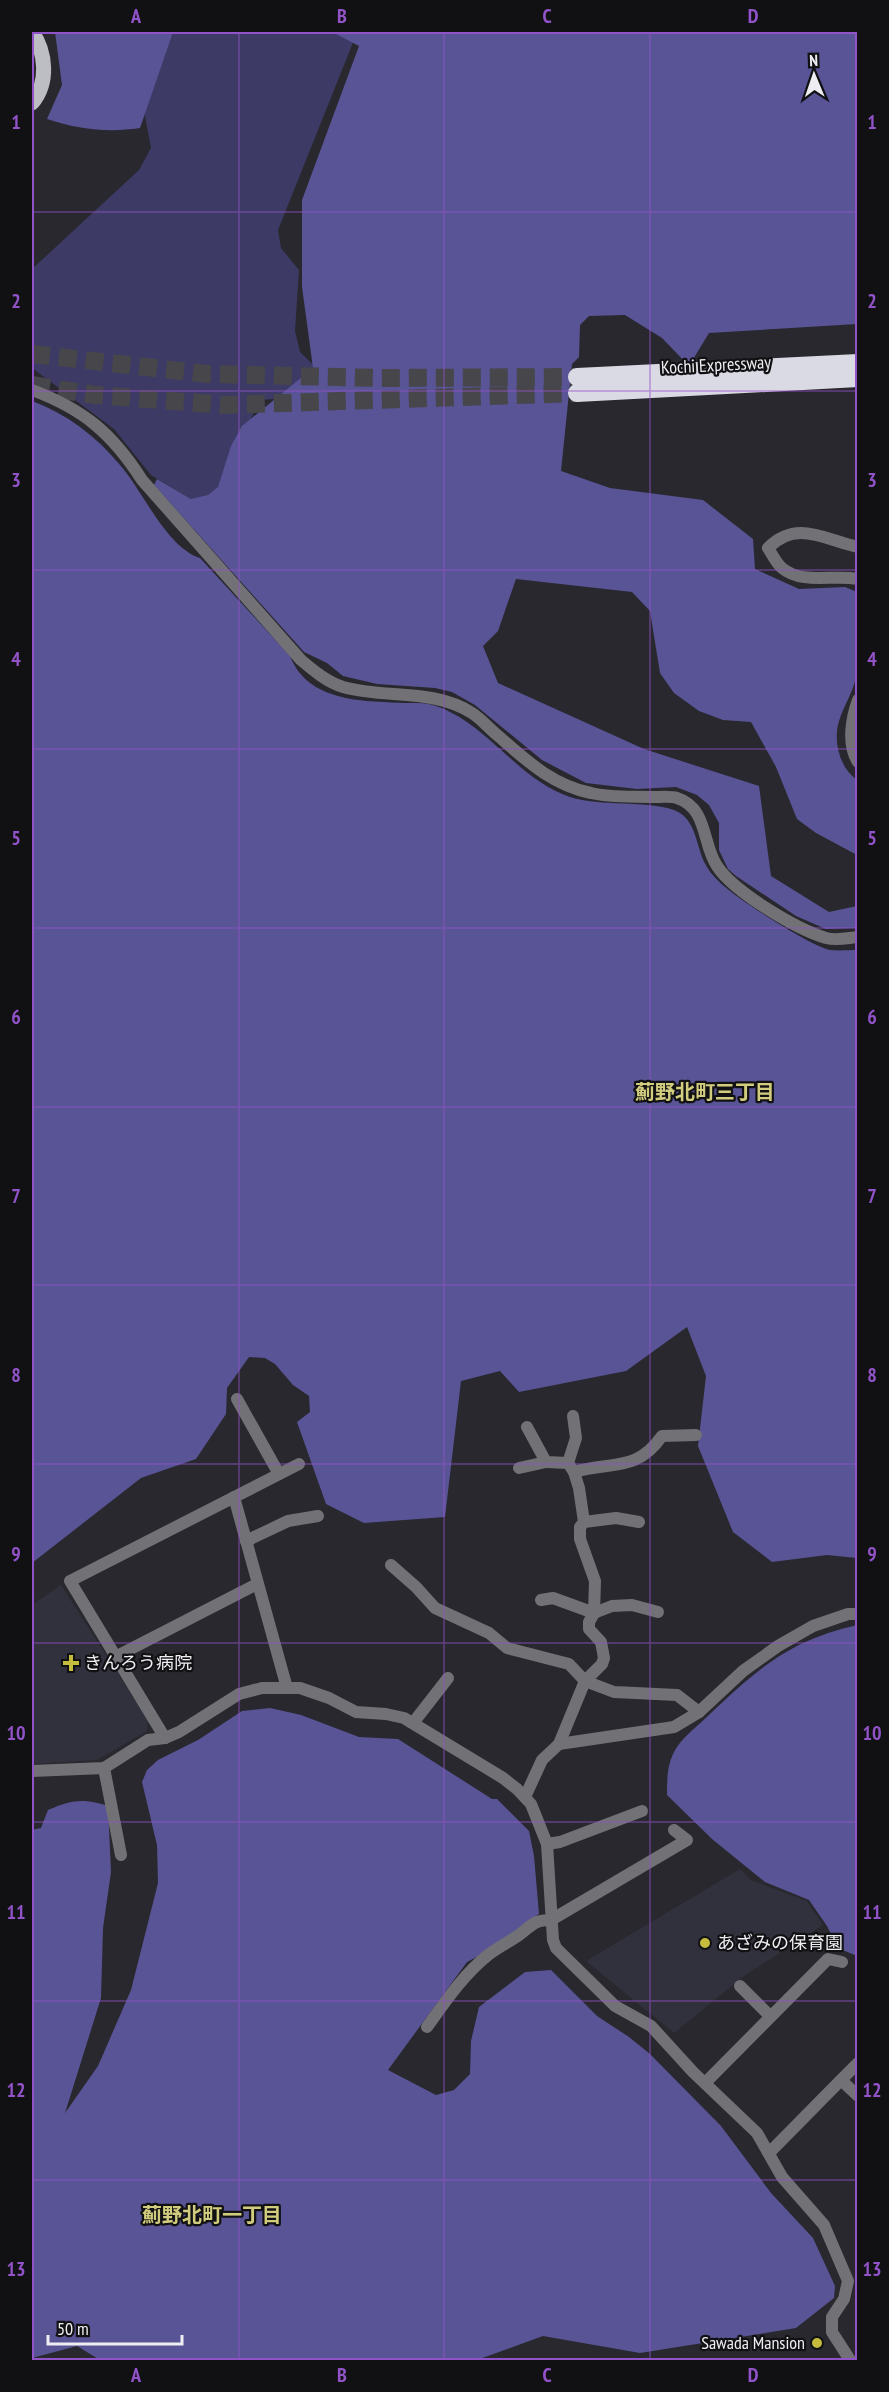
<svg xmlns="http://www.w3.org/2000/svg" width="889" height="2392" font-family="'PT Sans Narrow','Noto Sans JP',sans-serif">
<rect width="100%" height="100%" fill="#28282e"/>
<g fill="#31313d">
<polygon points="61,1585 148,1720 147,1731 97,1760 32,1764 32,1605"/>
<polygon points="740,1869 751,1880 807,1901 823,1925 744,1976 674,2033 586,1961"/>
</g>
<polygon fill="#3d3a66" points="164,32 338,32 354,40 278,230 281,248 299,270 295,331 300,352 324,375 298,397 261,400 231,455 219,489 196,502 151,475 114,429 32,368 32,269 139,170 151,148 141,95"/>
<g fill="#595496">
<path d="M 55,32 L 173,32 L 140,128 C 108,133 77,129 47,119 L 62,85 Z"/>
<path d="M 332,32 L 857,32 L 857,324 L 709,333 L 689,366 L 662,338 L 625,315 L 589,316 L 580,325 L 579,357 L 572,364 L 561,471 L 610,488 L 703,500 L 753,539 L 755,569 L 799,589 L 845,587 L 857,592 C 857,615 861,651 857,672 C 855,689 844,705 839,721 C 833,741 839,767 857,780 L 857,855 L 816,833 L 797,819 L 776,767 L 751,722 L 723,720 L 699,711 L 674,693 L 660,673 L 650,611 L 632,592 L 516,579 L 498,631 L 483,646 L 498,683 L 644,749 L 759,786 L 771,876 L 829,912 L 857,906 L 857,928 L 826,929 L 796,916 L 736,876 L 728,869 L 719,850 L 719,823 L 709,805 L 697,795 L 676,787 L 637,789 L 586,783 L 542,760 L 475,705 L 452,692 L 435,688 L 377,684 L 343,676 L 327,663 L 304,652 L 154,485 L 157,479 L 191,499 L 208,495 L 218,487 L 231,446 L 242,426 L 313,368 L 302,287 L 302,200 L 359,46 Z"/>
<path d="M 32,401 C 67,414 96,436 120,465 C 143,491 166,547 200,558 L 290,656 C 308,702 362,701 404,703 C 416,703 427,702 439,707 C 489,726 519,780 570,797 C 601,807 645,800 674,810 C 698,819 695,848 707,867 C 711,874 719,882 725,887 C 741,901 812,947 830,950 C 839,951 849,950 858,950 L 857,1558 L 827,1555 L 772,1562 L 733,1532 L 698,1446 L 706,1376 L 687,1327 L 626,1371 L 519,1392 L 500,1371 L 461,1381 L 445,1517 L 364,1523 L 326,1504 L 297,1422 L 310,1412 L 309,1396 L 293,1385 L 275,1364 L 265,1358 L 249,1357 L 227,1388 L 226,1414 L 196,1459 L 141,1478 L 32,1563 Z"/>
<path d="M 857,1625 L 858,1625 L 857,1956 L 838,1948 L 827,1926 L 809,1900 L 765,1882 L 712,1839 L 667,1795 C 667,1778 667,1762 677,1747 C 685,1735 700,1724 710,1714 C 760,1667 789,1641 857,1625 Z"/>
<path d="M 270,1708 L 301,1715 L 359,1737 L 398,1739 L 492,1799 L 497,1799 L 529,1831 L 534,1856 L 539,1914 L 486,1952 L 467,1962 L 388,2070 L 436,2095 L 454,2090 L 470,2074 L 471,2041 L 479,2007 L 525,1972 L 551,1970 L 597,2016 L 629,2037 L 650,2054 L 721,2126 L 771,2193 L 813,2238 L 835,2286 L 834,2298 L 796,2328 L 640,2353 L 543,2336 L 477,2360 L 100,2360 L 77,2346 L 32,2358 L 32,1830 L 41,1828 L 48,1810 C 72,1800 83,1798 108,1806 L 111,1872 L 103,1928 L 101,1998 L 65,2113 L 98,2066 L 131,1990 L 158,1883 L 157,1845 L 142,1782 L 147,1770 L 158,1760 L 198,1740 L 242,1711 Z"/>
</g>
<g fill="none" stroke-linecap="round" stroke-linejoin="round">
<g stroke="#46464b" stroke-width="18" stroke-dasharray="18 9" stroke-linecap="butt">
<polyline points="32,354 207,374 381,378 577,377"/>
<polyline points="32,385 95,395 224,405 577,393"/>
</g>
<g stroke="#727276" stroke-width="12">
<path d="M 32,390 C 83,409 112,433 142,480 L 301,660 C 314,671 327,682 343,687 C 385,699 433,688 472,713 C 480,718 488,727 496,734 C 525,759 551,785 591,793 C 611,798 634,796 654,797 C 661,797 671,796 677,798 C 708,808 702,844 717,866 C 734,892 796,929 826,938 C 837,941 847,938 858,937"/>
<path d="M 858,547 C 825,540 797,519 768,548 C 772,554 776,563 782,568 C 802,585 834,574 858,579"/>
<path d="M 858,700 C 851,719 847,745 858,762"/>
<polyline points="237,1399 279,1474"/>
<polyline points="568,1463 576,1438 573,1416"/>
<polyline points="519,1468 546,1462"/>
<path d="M 574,1472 C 611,1461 636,1473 662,1436 L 696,1435"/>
<polyline points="234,1497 287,1688"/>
<polyline points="584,1522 616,1518 639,1522"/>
<polyline points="246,1541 288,1521 318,1516"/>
<polyline points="391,1565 416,1587 435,1608 489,1633 507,1648 569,1664 585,1681 614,1692 677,1695 699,1712"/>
<polyline points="541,1600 553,1598 594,1613 612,1606 632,1605 658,1612"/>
<polyline points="115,1657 257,1584"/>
<polyline points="413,1723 448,1678"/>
<polyline points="165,1738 70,1581 299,1464"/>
<polyline points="559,1744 674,1727 699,1712 743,1671 778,1646 813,1626 848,1614 858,1614"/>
<polyline points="104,1768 121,1855"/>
<polyline points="32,1771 104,1768 148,1740 165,1738 179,1732 239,1694 262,1688 300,1688 329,1698 356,1712 386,1714 404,1718 503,1778 517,1789 531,1804 547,1844 553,1940 556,1948 615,2006 651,2026 693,2072 757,2133 782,2177 824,2225 848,2281 844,2299 832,2317 832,2332 850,2360"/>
<polyline points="525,1797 542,1760 559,1744 585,1681 602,1664 604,1658 601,1642 589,1629 589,1622 594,1613 595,1581 580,1539 580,1527 584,1522 579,1488 574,1472 568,1463 546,1462 527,1427"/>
<polyline points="547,1844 560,1842 642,1811"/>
<polyline points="740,1986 770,2016"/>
<path d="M 427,2027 C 445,2002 463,1975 488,1955 C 497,1948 509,1942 519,1935 C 533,1925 533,1920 551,1920 L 687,1840 L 674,1830"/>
<polyline points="858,2063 841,2080 858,2096"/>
<polyline points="705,2083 828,1959 842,1962"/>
<polyline points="769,2153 841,2080"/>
</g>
<path stroke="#bdbdc4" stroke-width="15" d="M 32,32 C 46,52 49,83 32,103"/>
<g stroke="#dadae4" stroke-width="18">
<polyline points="577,377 858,363"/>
<polyline points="577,393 858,378"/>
</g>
</g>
<path fill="none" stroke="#9253c9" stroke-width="1.5" stroke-opacity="0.55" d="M 239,32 L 239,2360M 444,32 L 444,2360M 650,32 L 650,2360M 32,212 L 858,212M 32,391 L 858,391M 32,570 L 858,570M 32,749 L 858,749M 32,928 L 858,928M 32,1107 L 858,1107M 32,1285 L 858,1285M 32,1464 L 858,1464M 32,1643 L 858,1643M 32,1822 L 858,1822M 32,2001 L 858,2001M 32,2180 L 858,2180"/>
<g fill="#c5bc3d" stroke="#111114" stroke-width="2">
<path d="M68 1654h6v6h6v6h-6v6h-6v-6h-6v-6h6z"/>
<circle cx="705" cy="1943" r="6"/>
<circle cx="817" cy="2343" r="6"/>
</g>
<g text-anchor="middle" stroke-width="4.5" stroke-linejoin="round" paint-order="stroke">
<g font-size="18" fill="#eeeef2" stroke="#111114">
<text transform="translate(716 365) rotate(-3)" y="6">Kochi Expressway</text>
</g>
<g font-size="18" fill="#eeeef2" stroke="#111114" text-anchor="start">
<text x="84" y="1669">きんろう病院</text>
<text x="717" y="1949">あざみの保育園</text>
<text x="805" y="2349" text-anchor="end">Sawada Mansion</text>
</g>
<g font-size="20" font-weight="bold" fill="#d1cc7e" stroke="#111114">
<text x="705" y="1099">薊野北町三丁目</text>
<text x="212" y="2222">薊野北町一丁目</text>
</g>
</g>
<rect width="889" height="2392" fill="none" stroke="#111114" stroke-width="66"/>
<g transform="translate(814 75) rotate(358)" stroke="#111114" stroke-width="4.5" paint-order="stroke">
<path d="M0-4.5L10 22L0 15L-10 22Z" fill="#eeeef2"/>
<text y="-9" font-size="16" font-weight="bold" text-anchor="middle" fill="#eeeef2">N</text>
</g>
<path d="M48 2335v9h134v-9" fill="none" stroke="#eeeef2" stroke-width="3"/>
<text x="57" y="2335" font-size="18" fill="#eeeef2" stroke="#111114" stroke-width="4.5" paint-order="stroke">50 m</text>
<rect x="33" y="33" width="823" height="2326" fill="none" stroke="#9253c9" stroke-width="2"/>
<g font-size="20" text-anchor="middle" font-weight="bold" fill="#9253c9">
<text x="136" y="23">A</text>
<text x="342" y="23">B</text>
<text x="547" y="23">C</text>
<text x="753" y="23">D</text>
<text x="16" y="129">1</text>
<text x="872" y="129">1</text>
<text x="16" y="308">2</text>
<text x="872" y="308">2</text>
<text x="16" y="487">3</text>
<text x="872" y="487">3</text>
<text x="16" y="666">4</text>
<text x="872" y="666">4</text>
<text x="16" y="845">5</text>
<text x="872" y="845">5</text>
<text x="16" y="1024">6</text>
<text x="872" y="1024">6</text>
<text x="16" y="1203">7</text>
<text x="872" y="1203">7</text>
<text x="16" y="1382">8</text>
<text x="872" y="1382">8</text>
<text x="16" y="1561">9</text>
<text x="872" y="1561">9</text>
<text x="16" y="1740">10</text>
<text x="872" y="1740">10</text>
<text x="16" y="1919">11</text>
<text x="872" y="1919">11</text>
<text x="16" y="2097">12</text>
<text x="872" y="2097">12</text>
<text x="16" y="2276">13</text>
<text x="872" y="2276">13</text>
<text x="136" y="2382">A</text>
<text x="342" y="2382">B</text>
<text x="547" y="2382">C</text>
<text x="753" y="2382">D</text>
</g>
</svg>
